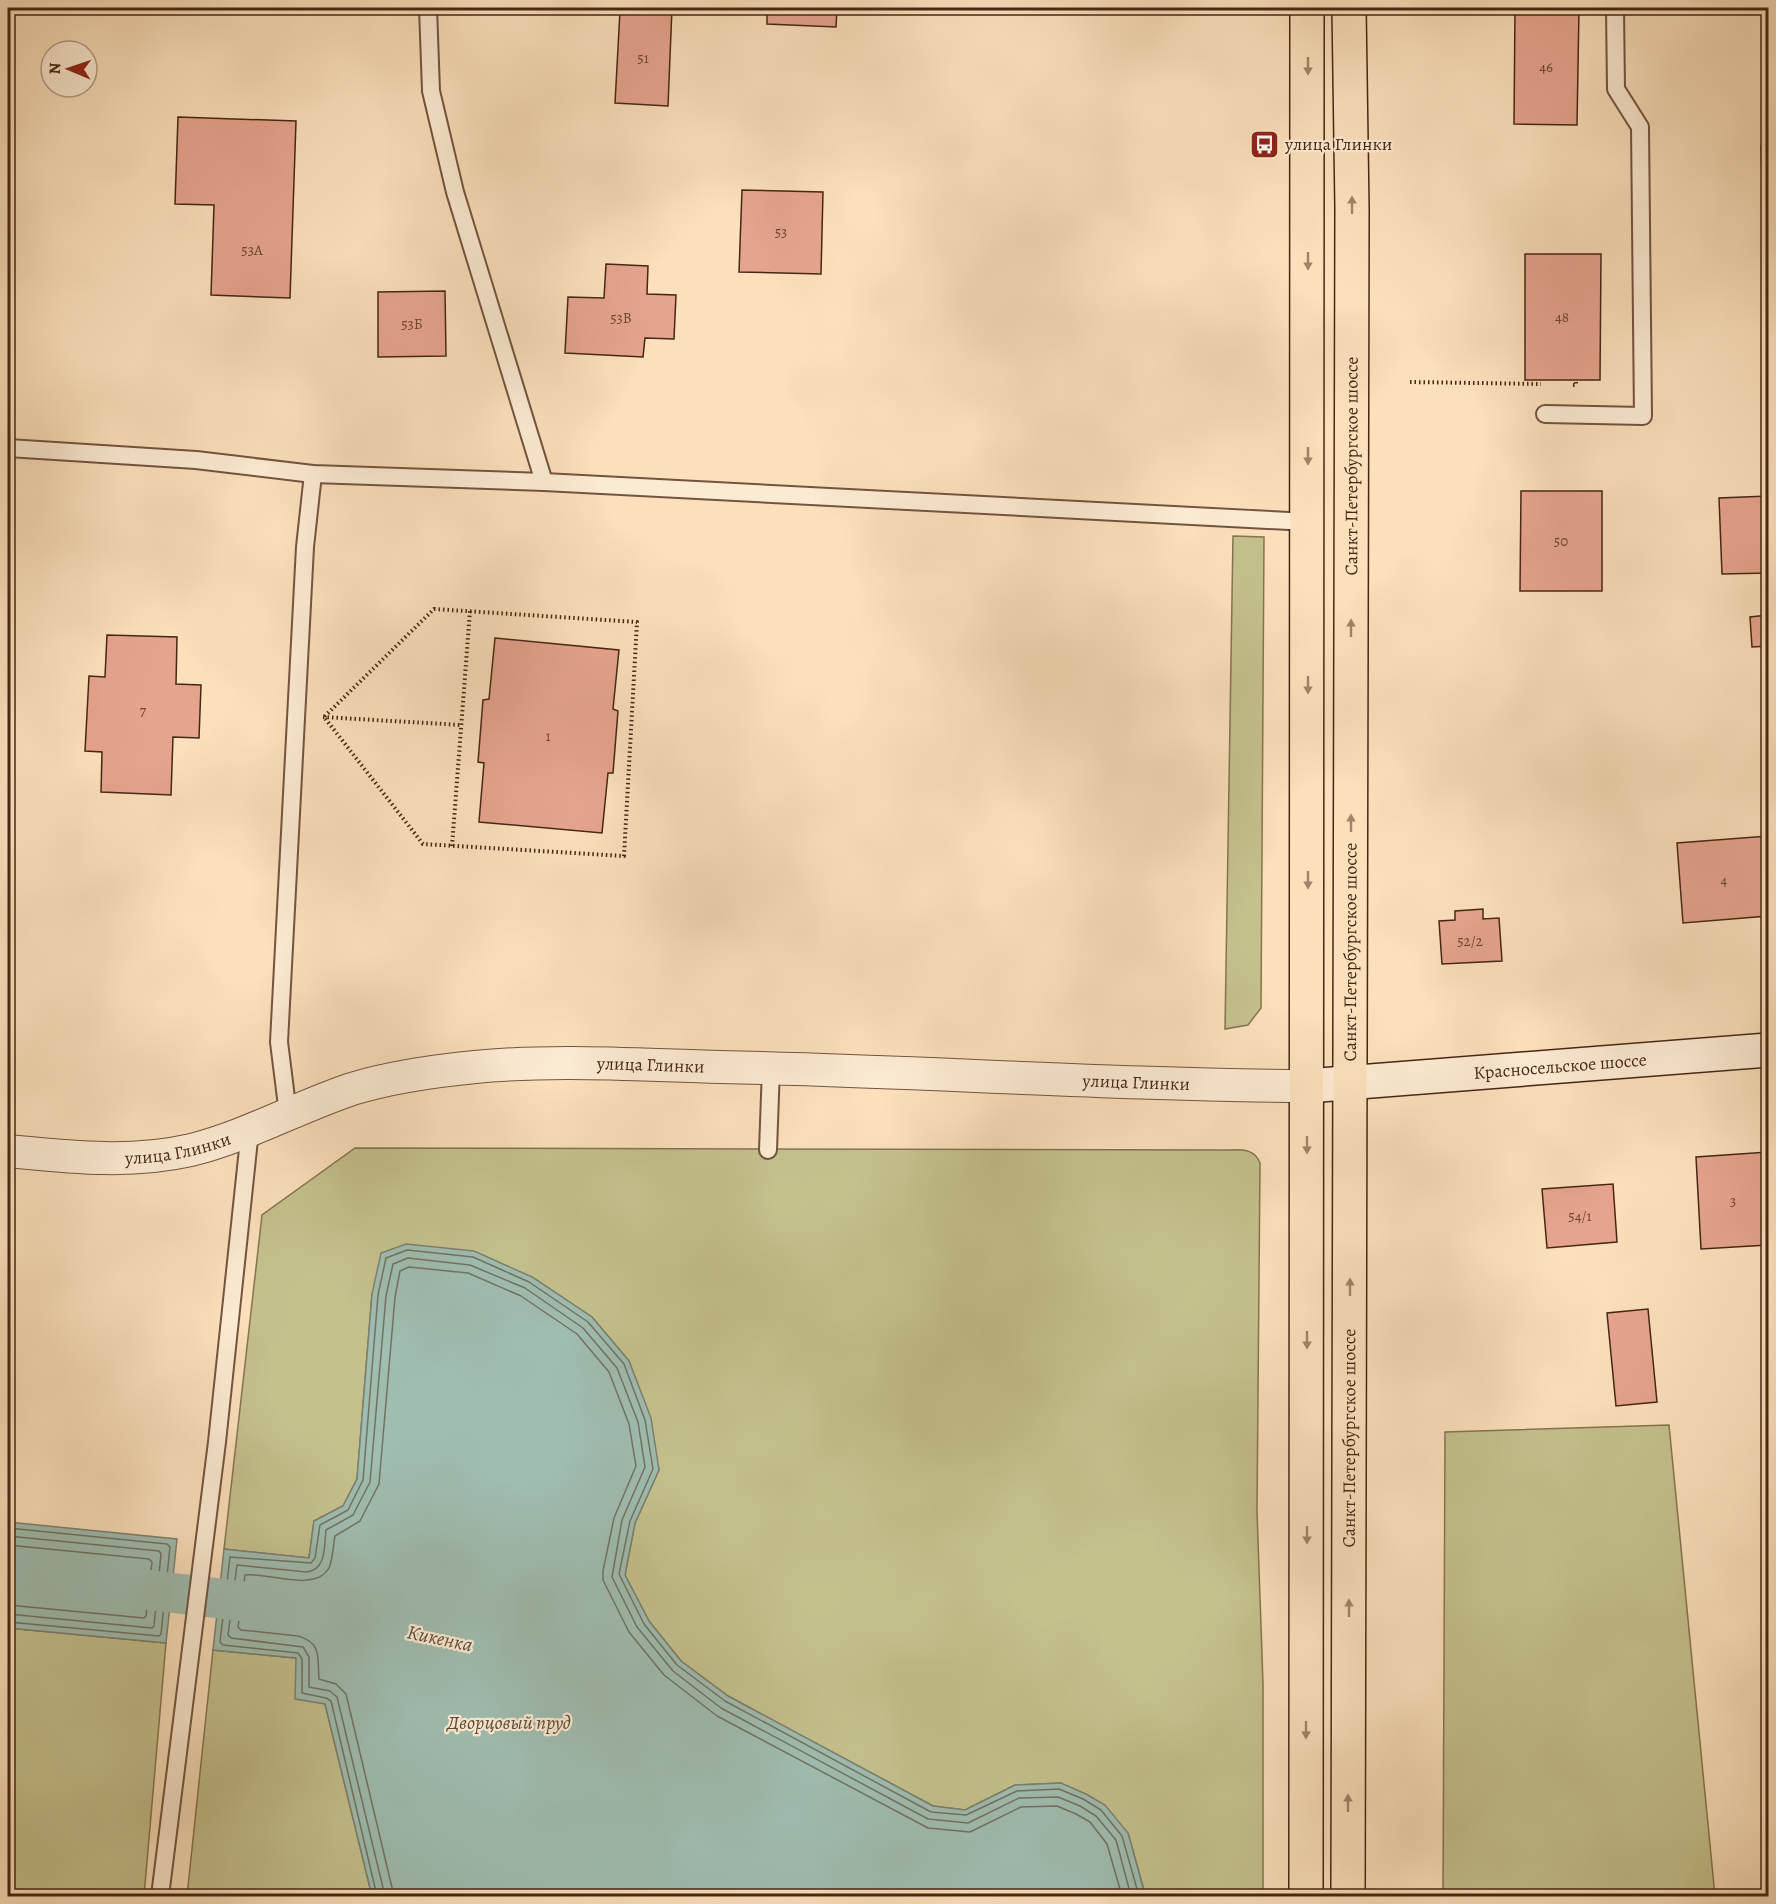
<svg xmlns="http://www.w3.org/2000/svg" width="1776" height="1904" font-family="Alegreya,serif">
<rect width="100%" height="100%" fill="#fbe0bc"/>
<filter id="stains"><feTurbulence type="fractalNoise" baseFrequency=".00333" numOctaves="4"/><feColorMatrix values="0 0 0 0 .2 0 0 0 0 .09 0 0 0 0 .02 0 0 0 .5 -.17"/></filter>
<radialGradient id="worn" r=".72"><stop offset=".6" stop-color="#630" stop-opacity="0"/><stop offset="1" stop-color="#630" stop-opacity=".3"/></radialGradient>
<g fill="#c4c18d" stroke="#857450" stroke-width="1.5">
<polygon points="1233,536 1264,537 1261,1008 1248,1025 1225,1029"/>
<path d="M 355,1148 L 1225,1150 C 1239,1150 1254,1147 1260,1163 L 1257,1511 L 1263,1684 L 1263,1896 L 1144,1896 L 1144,1890 L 1128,1833 L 1061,1783 L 1015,1785 L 965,1810 L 933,1806 L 728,1696 L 681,1661 L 649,1621 L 625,1575 L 635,1523 L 659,1470 L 629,1361 L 592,1317 L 532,1277 L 372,1294 L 357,1479 L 343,1506 L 314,1521 L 309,1558 L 224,1549 L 262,1215 Z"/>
<polygon points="1669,1425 1715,1896 1443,1896 1445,1432"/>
<polygon points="8,1628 166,1643 144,1896 8,1896"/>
<polygon points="213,1650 296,1658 325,1704 372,1896 187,1896"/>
</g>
<g fill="#9fbdb1" stroke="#7b8172" stroke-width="1.5">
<polygon points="406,1244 474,1251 532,1277 592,1317 629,1361 651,1418 659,1470 635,1523 625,1575 649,1621 681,1661 728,1696 933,1806 965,1810 1015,1785 1061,1783 1086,1794 1105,1805 1128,1833 1144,1891 1144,1896 372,1896 325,1704 295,1699 296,1658 213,1650 224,1549 309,1558 314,1521 343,1506 357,1479 372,1294 381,1253"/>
<polygon points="8,1522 177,1539 166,1643 8,1628"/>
</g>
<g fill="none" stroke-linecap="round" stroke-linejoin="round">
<g stroke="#727262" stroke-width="1.5">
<polyline points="8,1528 167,1544 170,1547 161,1634 159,1636 8,1622"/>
<polyline points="8,1536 159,1551 161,1554 154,1626 152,1628 8,1614"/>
<polyline points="8,1545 149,1559 152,1562 146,1616 144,1618 8,1605"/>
<polyline points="377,1896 331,1701 326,1698 302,1693 302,1659 298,1653 223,1645 220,1642 230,1557 311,1563 315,1558 320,1525 348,1510 363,1480 378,1295 386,1258 407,1250 473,1257 529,1282 588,1322 624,1364 645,1420 653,1469 630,1521 619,1574 644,1624 677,1665 725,1701 931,1812 966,1815 1017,1791 1059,1789 1083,1799 1101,1810 1122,1836 1139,1896"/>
<path d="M 385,1896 L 337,1697 L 330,1691 L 309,1687 L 309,1657 L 303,1647 L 231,1638 L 228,1635 L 237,1565 L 306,1572 C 327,1570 324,1546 326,1530 L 353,1515 L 370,1482 L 386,1296 L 393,1264 L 408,1258 L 470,1265 L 525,1288 L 583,1328 L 617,1368 L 638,1422 L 645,1467 L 622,1520 L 612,1577 L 637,1627 L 673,1671 L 721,1708 L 928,1819 L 968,1823 L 1019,1798 L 1058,1797 L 1080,1806 L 1096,1816 L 1116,1840 L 1131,1896"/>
<path d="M 394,1896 L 346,1694 L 336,1684 L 319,1679 C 317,1659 323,1643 298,1636 L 241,1630 L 238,1627 L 245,1575 C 267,1572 315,1593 329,1568 C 333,1559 333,1546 335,1536 L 360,1521 L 379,1484 L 395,1297 L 400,1271 L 409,1267 L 468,1273 L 521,1296 L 577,1334 L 609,1372 L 629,1424 L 636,1466 L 614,1518 L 603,1571 L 603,1580 L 629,1632 L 664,1675 L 717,1716 L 928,1828 L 970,1832 L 1021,1807 L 1057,1806 L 1076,1814 L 1090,1822 L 1107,1844 L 1122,1896"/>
</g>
<polyline stroke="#9fbdb1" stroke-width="40" points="8,1573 273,1605"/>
</g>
<g fill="#e6a48e" stroke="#462614" stroke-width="1.5">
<polygon points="662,8 672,8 668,106 615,103 620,11 662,13"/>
<polygon points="767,8 837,8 836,27 767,24"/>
<polygon points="1515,9 1579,10 1577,125 1514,124"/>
<polygon points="178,117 296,121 290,298 211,295 214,205 175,204"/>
<polygon points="1761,146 1768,146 1768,299 1766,299"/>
<polygon points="742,190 823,192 821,274 739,272"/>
<polygon points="1525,254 1601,254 1600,380 1525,380"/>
<polygon points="606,264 648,266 647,294 676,295 674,339 645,338 643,357 565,353 568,297 604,298"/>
<polygon points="445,291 446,356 378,357 378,292"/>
<polygon points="1521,491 1602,491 1602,591 1520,591"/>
<polygon points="1768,496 1768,573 1722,574 1719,498"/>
<polygon points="1768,615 1768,646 1752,647 1750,617"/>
<polygon points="107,635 177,637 176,684 201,685 199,738 173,737 171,795 101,792 102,752 85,751 89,676 105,677"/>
<polygon points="495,638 619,650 613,709 618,711 613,773 608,773 602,833 479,822 484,763 478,762 483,700 489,699"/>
<polygon points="1768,836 1768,916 1683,923 1677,843"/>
<polygon points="1483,909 1483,919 1499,918 1502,961 1442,964 1439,921 1455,920 1455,911"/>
<polygon points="1768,1152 1768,1245 1701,1249 1696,1157"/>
<polygon points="1613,1184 1617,1242 1547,1248 1542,1189"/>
<polygon points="1648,1309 1657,1402 1616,1406 1607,1313"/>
</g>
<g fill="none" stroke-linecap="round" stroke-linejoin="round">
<defs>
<g id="service">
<polyline points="428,8 431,91 455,192 544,482"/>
<polyline points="1545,414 1643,416 1640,127 1616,89 1615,8"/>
<polyline points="8,448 196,460 313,474 544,482 1308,522"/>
<polyline points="288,1114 279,1042 305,547 313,474"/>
<polyline points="768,1150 771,1068"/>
<polyline points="160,1896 217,1442 250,1130"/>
</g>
<g id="minor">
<path id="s1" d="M 8,1151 C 70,1157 130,1164 191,1150 C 247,1136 298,1107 352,1089 C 391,1077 434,1071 475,1067 C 556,1059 639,1065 720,1067 C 916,1071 1111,1085 1307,1086"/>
</g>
<g id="secondary">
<path id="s2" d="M 1307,1086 L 1768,1050"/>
</g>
<g id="primary">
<polyline points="1306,1896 1307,8"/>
<path id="s3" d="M 1348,1896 L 1352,209 L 1349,8"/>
</g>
</defs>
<use href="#service" stroke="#73543e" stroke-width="20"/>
<use href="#minor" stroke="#73543e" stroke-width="34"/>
<use href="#secondary" stroke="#462614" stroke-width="36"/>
<use href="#primary" stroke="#462614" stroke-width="36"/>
<g stroke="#462614" stroke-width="4" stroke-dasharray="1.5 3" stroke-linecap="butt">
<polyline points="1410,382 1541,384"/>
<polyline points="1573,385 1576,385 1576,380"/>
<polygon points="434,609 637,622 624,856 423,844 324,717"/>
<polyline points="323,717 461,725"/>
<polyline points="452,846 470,611"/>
</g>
<use href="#service" stroke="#fcebd3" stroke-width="16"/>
<use href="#minor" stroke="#fcebd3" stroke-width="32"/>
<use href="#secondary" stroke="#fcebd3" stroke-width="33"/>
<use href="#primary" stroke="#fbe0bc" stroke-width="33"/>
</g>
<defs><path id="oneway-solid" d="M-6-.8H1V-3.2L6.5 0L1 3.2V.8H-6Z" transform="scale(1.5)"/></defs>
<g fill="#a08368">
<use href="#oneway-solid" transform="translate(1308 66) rotate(90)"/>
<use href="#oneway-solid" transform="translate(1352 205) rotate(-90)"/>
<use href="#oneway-solid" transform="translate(1308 261) rotate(90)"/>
<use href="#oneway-solid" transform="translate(1308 456) rotate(90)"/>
<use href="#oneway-solid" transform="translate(1351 628) rotate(-90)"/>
<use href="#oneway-solid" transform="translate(1308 685) rotate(90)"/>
<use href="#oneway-solid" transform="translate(1351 823) rotate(-90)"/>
<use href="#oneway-solid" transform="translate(1308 880) rotate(90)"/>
<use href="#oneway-solid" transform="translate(1307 1145) rotate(90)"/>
<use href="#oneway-solid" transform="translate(1350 1287) rotate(-90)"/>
<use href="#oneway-solid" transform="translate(1307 1340) rotate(90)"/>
<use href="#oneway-solid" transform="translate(1307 1535) rotate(90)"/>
<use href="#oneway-solid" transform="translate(1349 1608) rotate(-90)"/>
<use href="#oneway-solid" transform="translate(1306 1730) rotate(90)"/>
<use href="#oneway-solid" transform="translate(1348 1803) rotate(-90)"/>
</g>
<defs>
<symbol id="bus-square" viewBox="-11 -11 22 22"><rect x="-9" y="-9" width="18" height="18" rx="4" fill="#8f2418" stroke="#fcebd3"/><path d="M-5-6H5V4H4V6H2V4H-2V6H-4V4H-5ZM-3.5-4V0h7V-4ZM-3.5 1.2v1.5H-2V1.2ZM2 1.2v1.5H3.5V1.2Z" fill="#fff"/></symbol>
</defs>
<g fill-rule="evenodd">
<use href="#bus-square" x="1248" y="128" width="33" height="33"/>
</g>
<g text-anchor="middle" stroke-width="4.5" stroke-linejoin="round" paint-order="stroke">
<g font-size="15" fill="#6e4632">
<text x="643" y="63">51</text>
<text x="1546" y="72">46</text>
<text x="781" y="237">53</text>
<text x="252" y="255">53А</text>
<text x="1562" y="322">48</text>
<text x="621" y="323">53В</text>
<text x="412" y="329">53Б</text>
<text x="1561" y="546">50</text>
<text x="143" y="716">7</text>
<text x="548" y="741">1</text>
<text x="1724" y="885">4</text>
<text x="1470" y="946">52/2</text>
<text x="1733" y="1206">3</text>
<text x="1580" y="1221">54/1</text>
</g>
<g font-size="18" fill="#462614" stroke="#fcebd3" text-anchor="start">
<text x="1285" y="150">улица Глинки</text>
</g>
<g font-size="18" fill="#462614" stroke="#fcebd3">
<text dy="6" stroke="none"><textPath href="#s3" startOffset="1430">Санкт-Петербургское шоссе</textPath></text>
<text dy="6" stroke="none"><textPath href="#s3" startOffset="944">Санкт-Петербургское шоссе</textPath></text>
<text dy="6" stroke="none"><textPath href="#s1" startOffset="657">улица Глинки</textPath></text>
<text dy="6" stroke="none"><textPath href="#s2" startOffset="254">Красносельское шоссе</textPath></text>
<text dy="6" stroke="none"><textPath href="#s1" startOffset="1143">улица Глинки</textPath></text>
<text dy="6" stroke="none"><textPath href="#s1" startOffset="171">улица Глинки</textPath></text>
<text dy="6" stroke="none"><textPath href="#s3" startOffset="458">Санкт-Петербургское шоссе</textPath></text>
</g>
<g font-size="20" font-style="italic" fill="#5c4c3b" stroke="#fcebd3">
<text transform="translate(440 1638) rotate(12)" y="7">Кикенка</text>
<text x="509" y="1729">Дворцовый пруд</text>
</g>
</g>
<rect width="1776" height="1904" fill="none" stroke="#fbe0bc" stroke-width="30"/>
<rect x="9" y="9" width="1758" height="1886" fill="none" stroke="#462614" stroke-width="3"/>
<rect x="15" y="15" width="1746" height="1874" fill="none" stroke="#462614" stroke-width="1.5"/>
<g transform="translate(69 69) rotate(272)"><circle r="28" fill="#fcebd3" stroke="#b39c87" stroke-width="1.5"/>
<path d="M0-4.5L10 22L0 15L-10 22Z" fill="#8f2418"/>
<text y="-9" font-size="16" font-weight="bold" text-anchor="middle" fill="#462614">N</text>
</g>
<rect width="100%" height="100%" filter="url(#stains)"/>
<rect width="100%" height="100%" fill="url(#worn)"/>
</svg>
